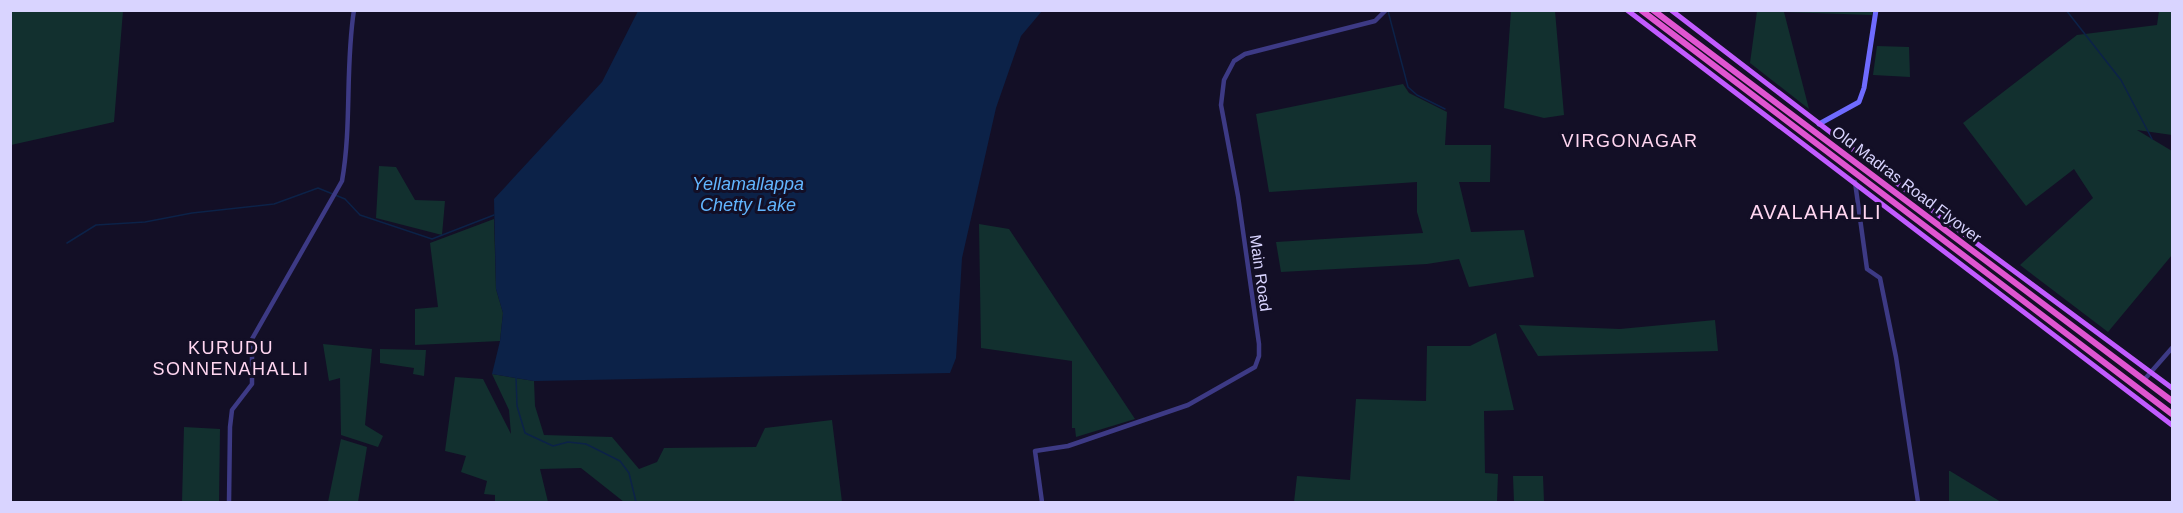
<svg xmlns="http://www.w3.org/2000/svg" width="2183" height="513" font-family="Helvetica,sans-serif">
<rect width="100%" height="100%" fill="#130f26"/>
<g fill="#12302f">
<polygon points="10,11 123,11 114,122 11,145"/>
<polygon points="1511,11 1555,11 1564,115 1544,118 1504,108"/>
<polygon points="1757,11 1757,10 1873,11 1872,15 1784,12 1809,109 1750,63"/>
<polygon points="2159,11 2172,11 2172,135 2137,130 2172,151 2172,255 2108,332 2020,265 2093,198 2074,169 2026,206 1963,123 2077,35 2157,25"/>
<polygon points="1877,46 1909,47 1910,77 1873,75"/>
<polygon points="1403,84 1409,93 1447,112 1445,145 1491,145 1490,182 1459,182 1471,232 1524,230 1534,277 1469,287 1459,259 1427,264 1281,272 1276,242 1423,233 1417,212 1417,182 1269,192 1256,114"/>
<polygon points="379,166 396,167 415,200 445,201 442,235 376,218"/>
<polygon points="494,219 496,289 503,313 500,341 415,345 415,309 438,307 430,243"/>
<polygon points="979,224 1009,229 1135,419 1076,437 1075,428 1072,428 1072,361 981,348"/>
<polygon points="1715,320 1718,351 1538,356 1519,325 1620,329"/>
<polygon points="1496,333 1514,410 1484,411 1485,473 1498,474 1497,502 1294,502 1297,476 1350,480 1356,399 1426,401 1427,346 1470,346"/>
<polygon points="323,344 372,349 365,425 383,436 378,447 341,435 340,378 329,381"/>
<polygon points="380,349 426,350 424,376 413,374 414,368 380,363"/>
<polygon points="492,374 534,381 535,406 544,435 612,437 639,469 657,462 664,448 756,447 765,428 832,420 842,502 624,502 581,468 540,469 548,502 495,502 495,495 484,494 487,481 461,472 466,456 445,451 455,377 483,379 511,434 509,410"/>
<polygon points="184,427 220,429 219,502 182,502"/>
<polygon points="341,439 367,447 358,502 328,502"/>
<polygon points="1949,471 1950,471 2001,502 1949,502"/>
<polygon points="1513,476 1543,476 1544,502 1514,502"/>
</g>
<polygon fill="#0c2248" points="638,11 1042,11 1021,36 996,108 962,258 956,358 950,373 534,381 492,374 500,341 503,313 496,289 494,199 602,82"/>
<g fill="none" stroke-linecap="round" stroke-linejoin="round">
<g stroke="#0c2248" stroke-width="1.5">
<polyline points="2066,10 2121,80 2152,139"/>
<polyline points="1388,11 1408,87 1417,95 1445,109"/>
<polyline points="67,243 96,225 145,222 192,213 274,204 318,188 345,199 360,215 432,239 494,215"/>
<polyline points="516,377 517,406 525,433 553,446 568,442 586,444 620,461 629,473 636,502"/>
</g>
<g stroke="#3d3a85" stroke-width="4.5">
<polyline points="1855,182 1867,269 1880,278 1896,357 1918,502"/>
<polyline points="2144,380 2172,348"/>
<path d="M 229,502 L 230,427 L 232,410 L 252,384 L 252,339 L 342,181 C 352,125 345,67 354,10"/>
<polyline points="1042,502 1035,451 1068,446 1188,405 1255,367 1259,356 1259,344 1238,196 1221,105 1224,80 1234,61 1245,54 1375,21 1386,10"/>
</g>
<polyline stroke="#6f6bff" stroke-width="5" points="1819,124 1859,102 1864,88 1876,10"/>
<g stroke="#c25bff" stroke-width="5">
<polyline points="1627,10 2172,425"/>
<polyline points="1671,10 1945,220 2172,388"/>
</g>
<g stroke="#e055d1" stroke-width="6">
<polyline points="1641,10 2172,414"/>
<polyline points="1653,10 2172,401"/>
</g>
</g>
<g text-anchor="middle" stroke-width="6" stroke-linejoin="round" paint-order="stroke">
<g font-size="16" fill="#d9d4ff" stroke="#130f26">
<text transform="translate(1907 184) rotate(37)" y="6">Old Madras Road Flyover</text>
<text transform="translate(1261 273) rotate(82)" y="6">Main Road</text>
</g>
<g font-size="18" letter-spacing="1.5" fill="#ffd6f0" stroke="#130f26">
<text x="1630" y="147">VIRGONAGAR</text>
<text x="231" y="354">KURUDU<tspan x="231" dy="21">SONNENAHALLI</tspan></text>
</g>
<g font-size="18" font-style="italic" fill="#62b6ff" stroke="#130f26">
<text x="748" y="190">Yellamallappa<tspan x="748" dy="21">Chetty Lake</tspan></text>
</g>
<g font-size="20" letter-spacing="1.5" fill="#ffd6f0" stroke="#130f26">
<text x="1816" y="219">AVALAHALLI</text>
</g>
</g>
<rect width="2183" height="513" fill="none" stroke="#d9d4ff" stroke-width="24"/>
</svg>
